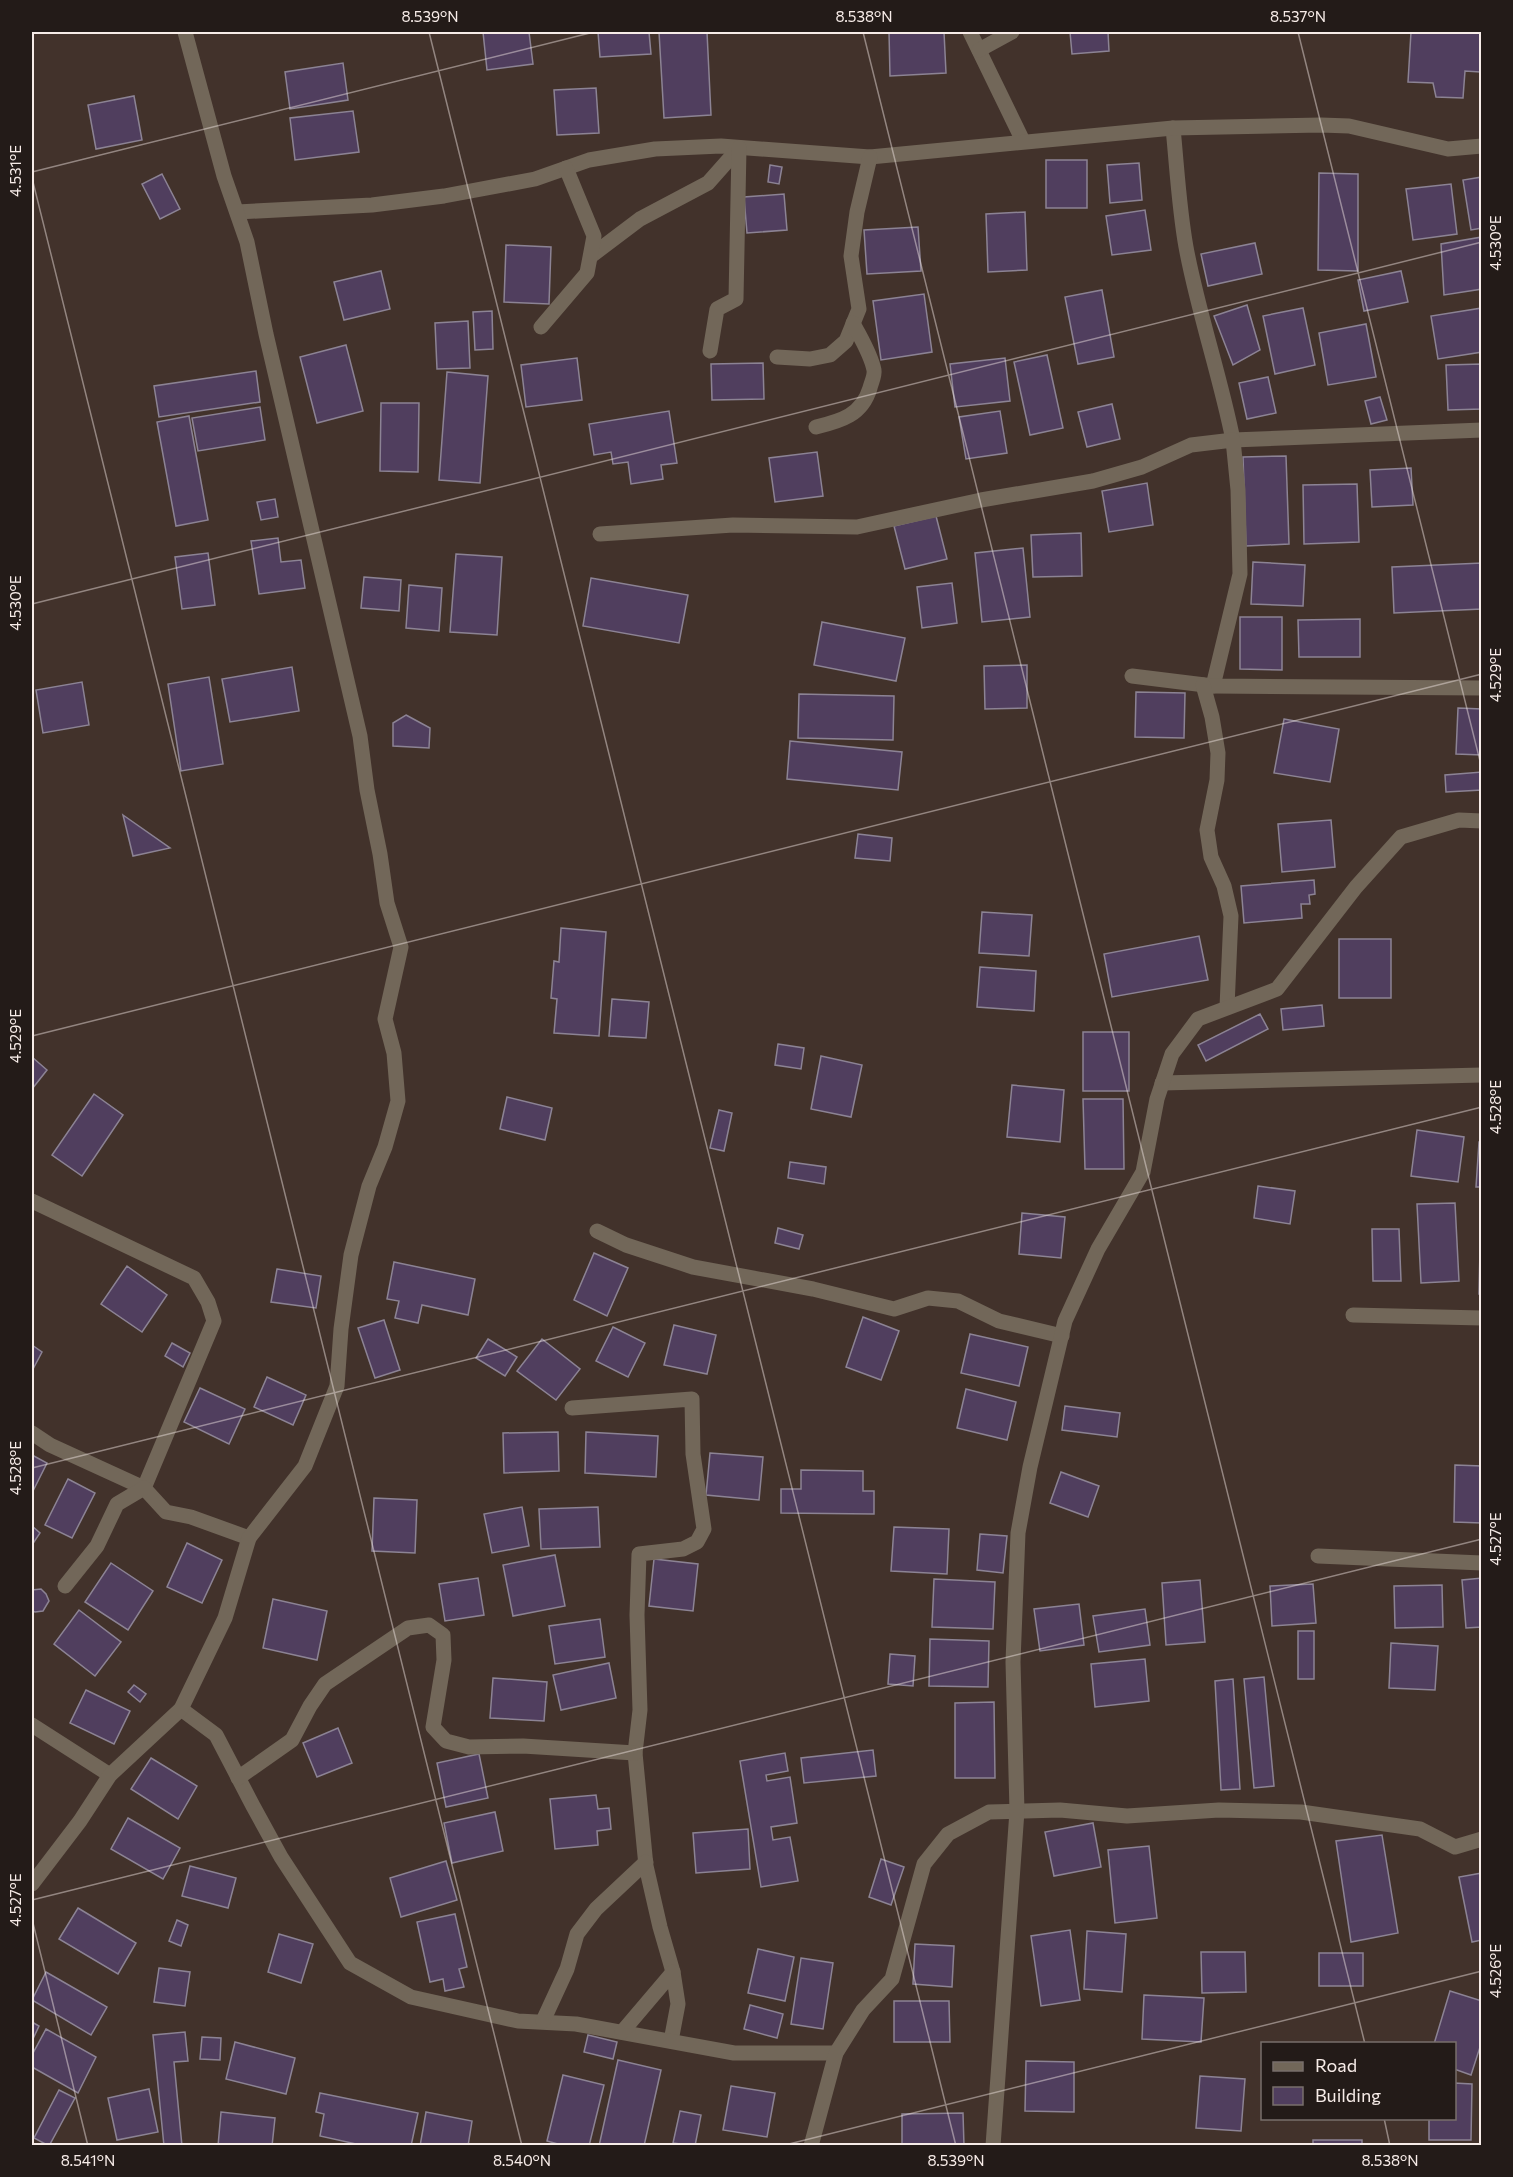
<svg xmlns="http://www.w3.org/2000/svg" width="1513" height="2177" font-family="Commissioner,sans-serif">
<rect width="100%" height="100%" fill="#42322b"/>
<g fill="#503e5e" stroke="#8c8394" stroke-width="1.5">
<polygon points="483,32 529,32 533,64 487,70"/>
<polygon points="598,32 649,32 651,54 600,57"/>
<polygon points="659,32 707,32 711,115 664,118"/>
<polygon points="889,32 944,32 946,73 890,76"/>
<polygon points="1070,32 1108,32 1109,51 1072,54"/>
<polygon points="1411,32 1481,32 1480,72 1465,71 1463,98 1436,97 1433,83 1408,82"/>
<polygon points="343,63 348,100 290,109 285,72"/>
<polygon points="596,88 599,133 557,135 554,90"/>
<polygon points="134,96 142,140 96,149 88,105"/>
<polygon points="353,111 359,152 295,160 290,118"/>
<rect x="1046" y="160" width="41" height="48"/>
<polygon points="1139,163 1142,200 1110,203 1107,165"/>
<polygon points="770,165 782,167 779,184 768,182"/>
<polygon points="1319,173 1358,174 1358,271 1318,270"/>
<polygon points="162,174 180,209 160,219 142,184"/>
<polygon points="1482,177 1482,228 1471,230 1463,180"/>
<polygon points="1451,184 1457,234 1413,240 1406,189"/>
<polygon points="784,194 787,230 747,233 744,197"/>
<polygon points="1145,210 1151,250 1112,255 1106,216"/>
<polygon points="1025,212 1027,270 988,272 986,214"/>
<polygon points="918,227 921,271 867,274 864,230"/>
<polygon points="1482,237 1482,289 1444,295 1441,244"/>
<polygon points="1255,243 1262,274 1208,286 1201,254"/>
<polygon points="506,245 551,247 549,304 504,302"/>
<polygon points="381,271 390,309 344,320 334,282"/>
<polygon points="1401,271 1408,302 1364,311 1358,280"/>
<polygon points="1102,290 1114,357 1078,364 1065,297"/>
<polygon points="924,294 932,352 881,360 873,301"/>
<polygon points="1247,305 1260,350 1233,365 1214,316"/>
<polygon points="1303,308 1315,365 1275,374 1263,316"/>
<polygon points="1482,308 1482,352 1438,359 1431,316"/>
<polygon points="492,311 493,349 475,350 473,312"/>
<polygon points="468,321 470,368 437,369 435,323"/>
<polygon points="1366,324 1376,377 1328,385 1319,333"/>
<polygon points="346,345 363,411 317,423 300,357"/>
<polygon points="1047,355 1063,428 1030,435 1014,362"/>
<polygon points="577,358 582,400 526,407 521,365"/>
<polygon points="1005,358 1010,401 955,407 950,364"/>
<polygon points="763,363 764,399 712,400 711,364"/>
<polygon points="1482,364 1482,409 1448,410 1446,365"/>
<polygon points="256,371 260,402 159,417 154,386"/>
<polygon points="447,372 488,376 480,483 439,480"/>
<polygon points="1268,377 1276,413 1247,419 1239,383"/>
<polygon points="1380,397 1387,420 1371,424 1365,401"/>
<polygon points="381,403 419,403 418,472 380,471"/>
<polygon points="1112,404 1120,439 1087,447 1078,412"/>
<polygon points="260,407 265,440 198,451 192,418"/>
<polygon points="669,411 677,463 661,465 663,479 631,484 628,462 613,464 611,452 594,455 589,424"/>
<polygon points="1000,411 1007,453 966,459 959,417"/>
<polygon points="189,416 208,520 176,526 157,422"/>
<polygon points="817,452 823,496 775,502 769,458"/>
<polygon points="1286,456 1289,544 1246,546 1243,457"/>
<polygon points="1411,468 1413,505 1372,507 1370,470"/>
<polygon points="1147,483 1153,525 1109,532 1102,491"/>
<polygon points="1357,484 1359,542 1304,544 1303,485"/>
<polygon points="275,499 278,517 261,520 257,502"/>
<polygon points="936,516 947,559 905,569 894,526"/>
<polygon points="1081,533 1082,576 1033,577 1031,535"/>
<polygon points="278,538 281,562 301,560 305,588 259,594 251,541"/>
<polygon points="1023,548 1030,617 982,622 975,553"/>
<polygon points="208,553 215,605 182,609 175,557"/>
<polygon points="456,554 502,557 497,635 450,632"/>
<polygon points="1253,562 1305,565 1303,606 1251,604"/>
<polygon points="1482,563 1482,609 1394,613 1392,567"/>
<polygon points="364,577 401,580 399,611 361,608"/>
<polygon points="591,578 688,595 679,643 583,626"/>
<polygon points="952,583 957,623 922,628 917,587"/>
<polygon points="409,585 442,588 439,631 406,628"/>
<polygon points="1240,617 1282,617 1282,670 1240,669"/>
<polygon points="1360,619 1360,657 1299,657 1298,620"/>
<polygon points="822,622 905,638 896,681 814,665"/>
<polygon points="1027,665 1027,708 985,709 984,666"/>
<polygon points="292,667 299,711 230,722 222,679"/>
<polygon points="209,677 223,764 181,771 168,684"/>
<polygon points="82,682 89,725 43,733 36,690"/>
<polygon points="1136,692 1185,693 1184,738 1135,737"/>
<polygon points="799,694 894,696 893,740 798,738"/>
<polygon points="1458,708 1482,709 1482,755 1456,754"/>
<polygon points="406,715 430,728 429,748 393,746 393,723"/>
<polygon points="1284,719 1339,729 1330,782 1274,773"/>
<polygon points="790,741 902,752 898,790 787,779"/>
<polygon points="1482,772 1482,790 1446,792 1445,775"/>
<polygon points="123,815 170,848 133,856"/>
<polygon points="1331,820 1335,867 1282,872 1278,824"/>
<polygon points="858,834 892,838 890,861 855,858"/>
<polygon points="1314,880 1315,894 1309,895 1310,904 1301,904 1302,918 1244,923 1241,886"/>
<polygon points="982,912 1032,915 1029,956 979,953"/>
<polygon points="561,928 606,932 599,1036 554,1033 557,999 551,998 554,961 559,962"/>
<polygon points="1199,936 1208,980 1112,997 1104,954"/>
<rect x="1339" y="939" width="52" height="59"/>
<polygon points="980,967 1036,971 1034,1011 977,1007"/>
<polygon points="612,999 649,1002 646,1038 609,1036"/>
<polygon points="1322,1005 1324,1026 1283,1030 1281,1009"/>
<polygon points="1260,1014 1268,1029 1206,1061 1198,1045"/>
<rect x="1083" y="1032" width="46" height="59"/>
<polygon points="778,1044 804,1048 801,1069 775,1065"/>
<polygon points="821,1056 862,1065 851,1117 811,1109"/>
<polygon points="32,1057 47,1070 32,1089"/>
<polygon points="1012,1085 1064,1090 1060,1142 1007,1137"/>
<polygon points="94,1094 123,1115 82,1176 52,1155"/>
<polygon points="507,1097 552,1108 545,1140 500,1129"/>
<polygon points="1083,1099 1123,1099 1124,1169 1085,1169"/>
<polygon points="719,1110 732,1113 724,1151 710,1148"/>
<polygon points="1417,1130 1464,1137 1458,1182 1411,1176"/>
<polygon points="1479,1142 1482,1142 1482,1187 1476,1187"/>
<polygon points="790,1162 826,1167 824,1184 788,1178"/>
<polygon points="1258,1186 1295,1191 1290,1224 1254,1218"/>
<polygon points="1455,1203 1459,1281 1421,1283 1417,1204"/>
<polygon points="1481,1203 1482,1203 1482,1294 1479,1294"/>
<polygon points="1022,1213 1065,1217 1061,1258 1019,1254"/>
<polygon points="778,1228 803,1235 799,1249 775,1243"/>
<polygon points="1372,1229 1399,1229 1401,1281 1373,1281"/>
<polygon points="594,1253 628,1268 607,1316 574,1300"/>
<polygon points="394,1262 475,1279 468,1315 422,1305 418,1323 395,1318 399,1301 387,1299"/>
<polygon points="127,1266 167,1295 142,1332 101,1304"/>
<polygon points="277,1269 321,1276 316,1308 271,1302"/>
<polygon points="863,1317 899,1331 881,1380 846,1367"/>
<polygon points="384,1320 400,1370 375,1378 358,1328"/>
<polygon points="674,1325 716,1335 707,1374 664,1365"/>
<polygon points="613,1327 645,1343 628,1377 596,1361"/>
<polygon points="970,1334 1028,1347 1019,1386 961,1373"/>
<polygon points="488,1339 517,1357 505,1376 476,1358"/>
<polygon points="542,1339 580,1369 556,1400 517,1371"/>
<polygon points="172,1343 190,1353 183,1367 165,1356"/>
<polygon points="32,1345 42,1352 32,1371"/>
<polygon points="267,1377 306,1395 293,1425 254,1407"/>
<polygon points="200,1388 245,1409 229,1444 184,1422"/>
<polygon points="966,1389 1016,1402 1007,1440 957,1428"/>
<polygon points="1065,1406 1120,1413 1117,1437 1062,1430"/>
<polygon points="558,1432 559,1471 504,1473 503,1433"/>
<polygon points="586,1432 658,1436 656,1477 585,1473"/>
<polygon points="710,1453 763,1457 759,1500 706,1495"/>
<polygon points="32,1455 47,1463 32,1493"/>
<polygon points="1455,1465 1482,1466 1482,1523 1454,1522"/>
<polygon points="801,1470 863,1471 863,1491 874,1491 874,1514 781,1513 781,1489 801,1489"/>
<polygon points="1061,1472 1099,1486 1088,1517 1050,1503"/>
<polygon points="68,1479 95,1493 72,1538 45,1525"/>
<polygon points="374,1498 417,1500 415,1553 372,1551"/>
<polygon points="522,1507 529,1546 492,1553 484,1514"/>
<polygon points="598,1507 600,1547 541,1549 539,1509"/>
<polygon points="32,1526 40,1533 32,1545"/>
<polygon points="894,1527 949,1529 947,1574 891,1571"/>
<polygon points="980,1534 1007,1536 1003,1573 977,1570"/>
<polygon points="187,1543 222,1560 202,1603 167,1587"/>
<polygon points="555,1555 565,1606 513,1616 503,1565"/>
<polygon points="654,1559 698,1564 693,1611 649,1606"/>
<polygon points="111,1563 153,1591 128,1630 85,1602"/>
<polygon points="478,1578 484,1615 445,1621 439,1584"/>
<polygon points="1482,1578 1482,1627 1466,1628 1462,1580"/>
<polygon points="934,1579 995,1582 993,1629 932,1627"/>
<polygon points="1200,1580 1205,1642 1166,1645 1162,1583"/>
<polygon points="1313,1584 1316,1623 1272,1626 1270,1586"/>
<polygon points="1442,1585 1443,1627 1395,1628 1394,1586"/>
<polygon points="41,1589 46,1594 49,1601 43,1611 35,1612 32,1611 32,1590"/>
<polygon points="273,1599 327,1611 317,1660 263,1648"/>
<polygon points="1079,1604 1084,1645 1040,1651 1034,1609"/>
<polygon points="1145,1609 1150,1645 1099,1652 1093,1616"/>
<polygon points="79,1610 121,1642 95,1676 54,1644"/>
<polygon points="600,1619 605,1657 555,1664 549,1626"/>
<rect x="1298" y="1631" width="16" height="48"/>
<polygon points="930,1639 989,1641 988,1687 929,1686"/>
<polygon points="1391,1643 1438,1646 1435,1690 1389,1688"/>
<polygon points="890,1654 915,1656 913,1686 888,1684"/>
<polygon points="1145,1659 1149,1701 1095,1707 1091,1664"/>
<polygon points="609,1663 616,1698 561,1710 553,1675"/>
<polygon points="1264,1677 1274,1786 1254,1788 1244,1679"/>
<polygon points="493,1678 547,1682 544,1721 490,1718"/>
<polygon points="1233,1679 1240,1789 1221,1790 1215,1681"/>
<polygon points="134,1685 146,1694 140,1702 128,1692"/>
<polygon points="86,1690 130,1711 114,1744 70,1723"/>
<polygon points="994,1702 995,1778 955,1778 955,1703"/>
<polygon points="338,1728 352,1763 317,1777 303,1743"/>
<polygon points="873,1750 876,1776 804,1783 801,1758"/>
<polygon points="785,1753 788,1771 766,1775 767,1781 790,1777 797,1823 771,1827 773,1840 790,1837 798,1881 761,1887 740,1761"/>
<polygon points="479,1754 488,1798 446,1807 437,1763"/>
<polygon points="151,1758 197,1786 178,1819 131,1789"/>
<polygon points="596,1795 598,1809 609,1808 611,1829 597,1831 598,1845 555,1849 550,1799"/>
<polygon points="495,1812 503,1851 452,1863 444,1823"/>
<polygon points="128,1818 180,1848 163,1879 111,1849"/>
<polygon points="1093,1823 1101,1867 1054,1876 1045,1832"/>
<polygon points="748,1829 750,1869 696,1873 693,1833"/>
<polygon points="1382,1835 1398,1933 1351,1942 1336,1841"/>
<polygon points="1149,1846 1157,1918 1115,1923 1108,1850"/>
<polygon points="881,1859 904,1867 891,1905 869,1897"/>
<polygon points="446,1861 457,1900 401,1917 390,1878"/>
<polygon points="190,1866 236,1878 228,1908 182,1896"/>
<polygon points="1482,1873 1482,1940 1472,1942 1459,1877"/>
<polygon points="78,1908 136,1943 118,1974 59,1939"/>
<polygon points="455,1914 467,1967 459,1969 464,1987 445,1991 443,1979 430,1982 417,1922"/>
<polygon points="177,1920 188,1925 181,1946 169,1941"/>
<polygon points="1070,1930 1080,2000 1041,2006 1031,1936"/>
<polygon points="1087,1931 1126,1934 1122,1992 1084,1989"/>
<polygon points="279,1934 313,1944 301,1983 268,1972"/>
<polygon points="915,1944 954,1946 952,1987 913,1984"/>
<polygon points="758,1949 794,1957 785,2001 748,1993"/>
<polygon points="1201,1952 1245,1952 1246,1992 1202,1993"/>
<rect x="1319" y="1953" width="44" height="33"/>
<polygon points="801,1958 833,1963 823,2029 791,2024"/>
<polygon points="159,1968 190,1972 185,2006 154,2002"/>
<polygon points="46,1972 107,2007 91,2035 32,2000"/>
<polygon points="1450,1991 1482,2001 1482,2041 1471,2075 1454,2069 1454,2044 1434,2044"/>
<polygon points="1144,1995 1204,1998 1201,2042 1142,2039"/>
<polygon points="894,2001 949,2001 950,2042 894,2042"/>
<polygon points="750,2005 783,2014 777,2038 744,2029"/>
<polygon points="32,2022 39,2026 32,2041"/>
<polygon points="46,2029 96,2057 78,2093 32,2067 32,2055"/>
<polygon points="185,2032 188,2061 174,2062 182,2146 164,2146 153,2035"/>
<polygon points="588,2035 617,2042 613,2059 584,2052"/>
<polygon points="202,2037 221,2038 220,2060 200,2059"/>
<polygon points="235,2042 295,2058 286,2094 226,2079"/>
<polygon points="618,2060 661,2070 644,2146 599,2146"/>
<polygon points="1026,2061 1074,2062 1074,2112 1025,2111"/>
<polygon points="563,2075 604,2085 589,2146 565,2146 547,2141"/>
<polygon points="1200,2076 1245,2079 1241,2131 1196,2128"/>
<polygon points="1454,2083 1472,2084 1471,2140 1429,2140 1429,2118 1454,2118"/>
<polygon points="731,2086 775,2093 767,2137 723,2130"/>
<polygon points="149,2089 158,2132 117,2140 108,2098"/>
<polygon points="59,2090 75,2098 49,2146 34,2138"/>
<polygon points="320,2093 418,2113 411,2146 365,2146 320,2136 324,2114 316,2112"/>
<polygon points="680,2111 701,2115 695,2146 673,2143"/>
<polygon points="221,2112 275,2118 272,2146 218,2146"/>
<polygon points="426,2112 472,2121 468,2146 420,2146"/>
<polygon points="963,2113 964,2146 902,2146 902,2114"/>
<rect x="1313" y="2140" width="49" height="6"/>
</g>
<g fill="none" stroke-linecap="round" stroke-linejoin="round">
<g stroke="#726759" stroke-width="15">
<polyline points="970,32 1023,141"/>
<polyline points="979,50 1012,32"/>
<path d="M 1173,128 C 1177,168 1179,208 1186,247 C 1198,312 1220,375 1233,440 L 1482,430"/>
<polyline points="237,212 372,205 444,196 535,179 589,160 655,149 721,146 870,157 1173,128 1321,125 1349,126 1448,149 1482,146"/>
<polyline points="591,256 640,219 708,183 739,148"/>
<polyline points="541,327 587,273 594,236 566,168"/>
<polyline points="710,351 717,309 736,299 739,148"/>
<polyline points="777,357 810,359 830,355 846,341 859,309 851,256 857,212 870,157"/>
<path d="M 816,427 C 841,421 862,415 870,388 C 871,383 875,376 874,370 C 871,354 860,337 853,323"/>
<polyline points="600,534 733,525 857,527 981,500 1093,481 1142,467 1191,445 1233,440 1238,490 1240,574 1213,686"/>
<polyline points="1132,676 1213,686 1482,688"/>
<polyline points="1203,685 1212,717 1218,753 1217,780 1207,830 1211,857 1224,886 1231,916 1227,1007"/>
<polyline points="1162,1083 1482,1075"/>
<polyline points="32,1201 194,1278 208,1302 214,1321 144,1488 50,1445 32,1433"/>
<polyline points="597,1231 626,1245 693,1267 813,1289 894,1309 928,1298 958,1301 999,1321 1062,1336"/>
<polyline points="1353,1315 1482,1318"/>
<polyline points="572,1408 692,1399 693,1454 704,1529 697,1542 683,1549 639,1554 637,1615 640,1710 635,1753 646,1866 660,1927 673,1972 678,2004 671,2041"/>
<polyline points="1318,1556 1482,1563"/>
<polyline points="65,1586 97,1546 117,1504 144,1488 166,1512 191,1517 249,1538"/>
<polyline points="181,1709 216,1735 253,1806 281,1857 350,1963 411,1997 518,2021 576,2024 734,2053 836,2053"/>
<polyline points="32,1725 110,1775"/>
<polyline points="238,1778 292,1740 310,1706 325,1684 408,1628 429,1625 443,1635 444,1660 433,1727 446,1741 469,1747 523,1746 635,1753"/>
<polyline points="32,1884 80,1821 110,1775 181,1709 225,1618 249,1538 305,1466 337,1386 341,1329 351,1255 369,1186 385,1147 398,1101 394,1053 385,1019 401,947 387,903 380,854 367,790 360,736 266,334 247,242 224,176 185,32"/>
<polyline points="543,2021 567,1969 577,1934 596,1909 646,1862"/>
<polyline points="622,2032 673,1972"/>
<polyline points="811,2146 836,2053 863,2010 892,1979 924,1864 948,1834 989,1812 1060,1810 1127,1816 1219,1810 1301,1812 1420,1829 1455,1847 1482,1839"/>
<polyline points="993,2146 1017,1811 1013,1662 1018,1533 1030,1467 1065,1321 1098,1249 1143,1172 1157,1099 1172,1054 1198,1019 1277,989 1356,887 1401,837 1459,820 1482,821"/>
</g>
</g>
<path fill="none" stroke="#f7ece8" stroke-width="1.5" stroke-opacity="0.45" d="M 429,32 L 956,2146M 863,32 L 1365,2044M 1298,32 L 1482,769M 32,172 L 594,32M 32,178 L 522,2146M 32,604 L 1482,242M 32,1036 L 1482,674M 32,1468 L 1482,1107M 32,1900 L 1482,1539M 32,1919 L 88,2146M 1384,2118 L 1390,2146M 781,2146 L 1482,1971"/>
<rect width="1513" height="2177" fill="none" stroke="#231b18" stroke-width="66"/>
<rect x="1261" y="2042" width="195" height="78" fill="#231b18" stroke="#786f6b" stroke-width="1.5"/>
<rect x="1273" y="2062" width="30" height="9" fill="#726759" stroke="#786f6b" stroke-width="1.5"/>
<text x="1315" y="2072" font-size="18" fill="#f7ece8">Road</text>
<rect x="1273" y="2087" width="30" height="18" fill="#503e5e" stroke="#786f6b" stroke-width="1.5"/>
<text x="1315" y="2102" font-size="18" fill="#f7ece8">Building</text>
<rect x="33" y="33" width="1447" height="2111" fill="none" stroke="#f7ece8" stroke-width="2"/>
<g font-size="15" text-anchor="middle" fill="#f7ece8">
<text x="430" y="22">8.539°N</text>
<text x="864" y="22">8.538°N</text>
<text x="1298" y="22">8.537°N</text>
<text transform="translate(16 171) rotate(-90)" y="5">4.531°E</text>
<text transform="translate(1496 243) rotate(-90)" y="5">4.530°E</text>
<text transform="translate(16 603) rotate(-90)" y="5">4.530°E</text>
<text transform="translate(1496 675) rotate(-90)" y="5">4.529°E</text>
<text transform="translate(16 1036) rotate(-90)" y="5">4.529°E</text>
<text transform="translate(1496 1107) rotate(-90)" y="5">4.528°E</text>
<text transform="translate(16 1468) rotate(-90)" y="5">4.528°E</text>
<text transform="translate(1496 1539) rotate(-90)" y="5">4.527°E</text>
<text transform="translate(16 1900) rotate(-90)" y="5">4.527°E</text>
<text transform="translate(1496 1971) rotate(-90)" y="5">4.526°E</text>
<text x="88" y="2166">8.541°N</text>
<text x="522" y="2166">8.540°N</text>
<text x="956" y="2166">8.539°N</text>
<text x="1390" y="2166">8.538°N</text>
</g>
</svg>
